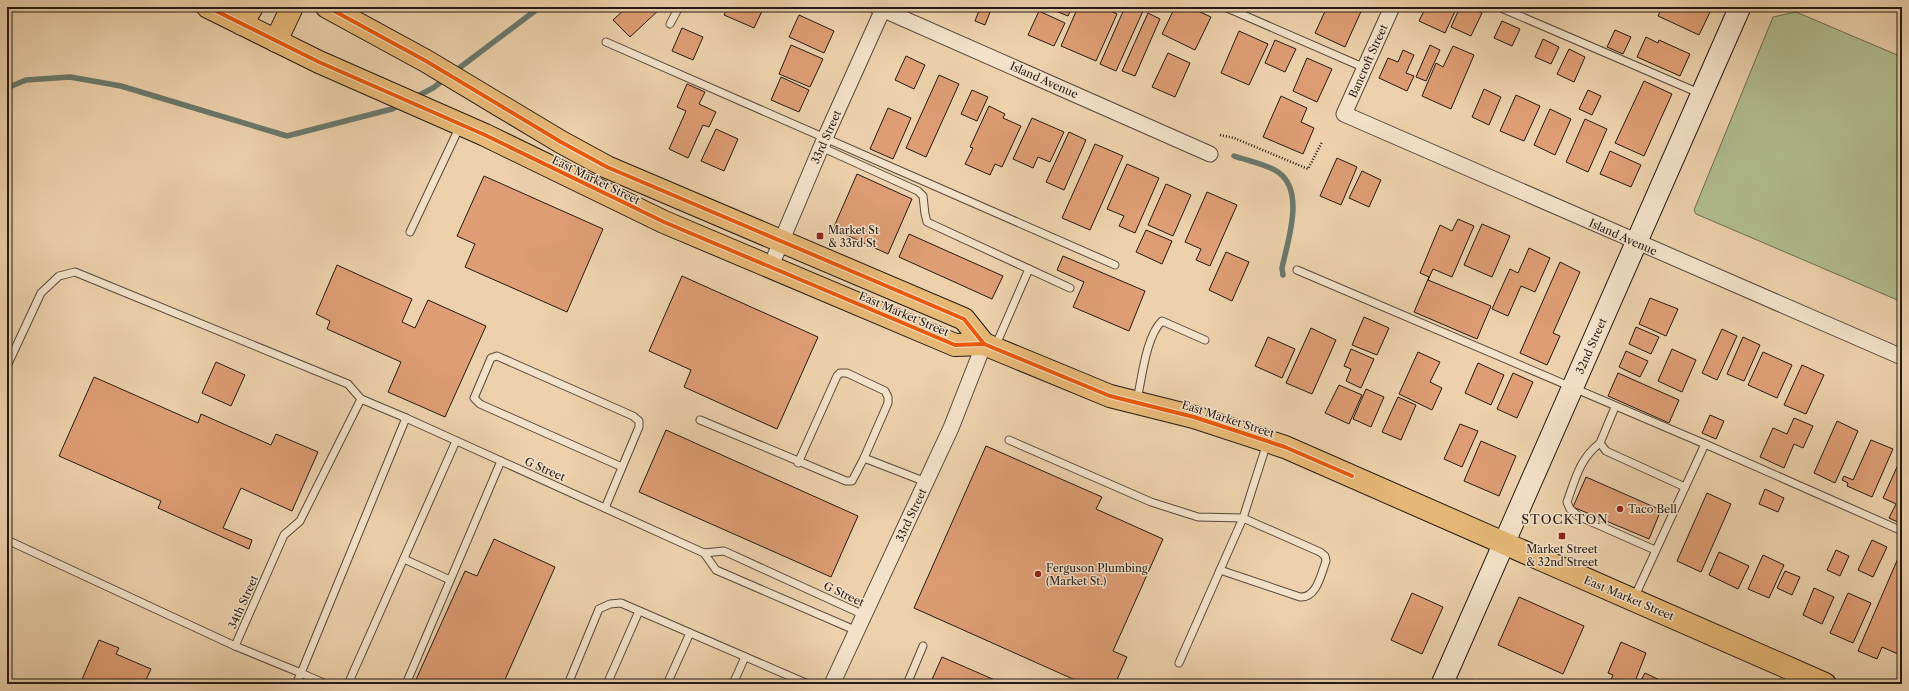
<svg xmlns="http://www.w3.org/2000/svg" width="1909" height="691" font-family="'Libre Caslon Text',serif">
<rect width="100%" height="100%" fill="#ecd1ac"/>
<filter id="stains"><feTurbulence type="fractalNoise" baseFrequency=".005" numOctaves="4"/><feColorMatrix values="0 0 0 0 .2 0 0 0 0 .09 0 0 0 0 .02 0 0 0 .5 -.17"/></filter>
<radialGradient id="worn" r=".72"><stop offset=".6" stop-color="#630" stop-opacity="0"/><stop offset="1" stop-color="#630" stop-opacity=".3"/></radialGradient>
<polygon fill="#b1bd8f" stroke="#6b6c52" points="1796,12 1902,57 1902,302 1696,214 1694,210 1773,17"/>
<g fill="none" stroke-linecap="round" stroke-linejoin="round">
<g stroke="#6b786c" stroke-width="5.5">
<polyline points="454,72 540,7"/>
<polyline points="7,88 26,80 70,77 121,86 287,136 392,109 401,104"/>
<polyline points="414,98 433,88 446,78"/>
<path d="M 1234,156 C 1248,161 1266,164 1278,172 C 1306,191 1287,243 1282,268 L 1283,275"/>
</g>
</g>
<g fill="#de9d74" stroke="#251a14">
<polygon points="627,7 662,7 630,37 613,20"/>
<polygon points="728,7 764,7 754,28 724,15"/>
<polygon points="978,7 992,7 985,25 975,21 980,8"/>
<polygon points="1046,7 1072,7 1068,16"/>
<polygon points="1078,7 1101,7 1117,14 1096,61 1061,46"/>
<polygon points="1125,7 1135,7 1143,11 1116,71 1100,64"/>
<polygon points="1175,7 1189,7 1211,17 1195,50 1162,34"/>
<polygon points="1327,7 1363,7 1345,47 1315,33"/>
<polygon points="1426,7 1457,7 1445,33 1419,21"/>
<polygon points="1460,7 1468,7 1482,13 1471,36 1451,27"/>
<polygon points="1662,7 1705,7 1711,10 1699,35 1658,16"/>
<polygon points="1039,11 1065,23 1054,46 1028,35"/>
<polygon points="1148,13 1160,19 1135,76 1122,71"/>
<polygon points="799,15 834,31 824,53 789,37"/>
<polygon points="1502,21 1520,29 1512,46 1494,38"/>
<polygon points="682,28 703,37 693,60 672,51"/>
<polygon points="1615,30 1631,37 1623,54 1607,47"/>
<polygon points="1239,31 1268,44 1249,85 1221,73"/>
<polygon points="1646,37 1658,43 1659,40 1690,54 1680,76 1637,57"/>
<polygon points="1543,39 1559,47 1551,64 1535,57"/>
<polygon points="1275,40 1296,49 1285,72 1265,63"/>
<polygon points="791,45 823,59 810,87 779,74"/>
<polygon points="1430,45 1440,50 1426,81 1416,77"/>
<polygon points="1453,46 1474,55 1451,109 1422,96 1436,63 1443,67"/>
<polygon points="1569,49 1585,57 1574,82 1557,74"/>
<polygon points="1403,50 1414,55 1406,73 1414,76 1407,91 1379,78 1388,58 1398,62"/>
<polygon points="1168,53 1190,63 1175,97 1152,87"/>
<polygon points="906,56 925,65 914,89 895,80"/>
<polygon points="1307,58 1332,69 1317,102 1293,91"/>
<polygon points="939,75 959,84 926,157 906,148"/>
<polygon points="781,77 809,90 799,112 771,100"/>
<polygon points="1644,81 1672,94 1644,156 1615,143"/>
<polygon points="687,84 705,92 699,104 716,112 709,127 703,125 688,158 669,149 686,111 677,107"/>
<polygon points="1484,89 1501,97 1489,125 1472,117"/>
<polygon points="972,90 988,97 977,121 961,114"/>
<polygon points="1588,90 1601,96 1592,115 1579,109"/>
<polygon points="1516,95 1540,106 1524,141 1500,131"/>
<polygon points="1281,96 1307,108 1301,122 1314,128 1303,154 1263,137"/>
<polygon points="989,106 1005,114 1003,118 1021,126 1002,167 995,164 990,175 965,164 973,148 970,147"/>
<polygon points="888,108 911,118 893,159 870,149"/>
<polygon points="1550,109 1571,119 1555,155 1534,145"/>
<polygon points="1032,118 1064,132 1050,162 1038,157 1033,168 1013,159"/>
<polygon points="1585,119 1607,129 1588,172 1566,162"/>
<polygon points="716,129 738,139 724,171 701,161"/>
<polygon points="1069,132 1086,140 1064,190 1046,182"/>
<polygon points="1095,144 1123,156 1090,230 1062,218"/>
<polygon points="1610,151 1641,165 1631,187 1600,174"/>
<polygon points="1337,158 1357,167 1341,205 1320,196"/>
<polygon points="1127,164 1159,178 1135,233 1119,226 1124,216 1107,209"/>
<polygon points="1362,171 1381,180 1369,207 1349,198"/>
<polygon points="857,174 912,199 888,254 833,229"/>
<polygon points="484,176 603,229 567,312 465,267 475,244 457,236"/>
<polygon points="1166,184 1191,195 1173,236 1148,225"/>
<polygon points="1207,192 1237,205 1210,266 1196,260 1201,249 1185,242"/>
<polygon points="1458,219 1474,226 1452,277 1433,269 1428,280 1491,306 1477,339 1414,312 1429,277 1420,273 1440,225 1452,231"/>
<polygon points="1482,224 1510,236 1492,277 1464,265"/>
<polygon points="1146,230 1172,241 1162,264 1136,252"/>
<polygon points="909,234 1003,276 992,299 899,257"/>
<polygon points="1529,248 1550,258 1535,292 1521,286 1508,316 1492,309 1510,269 1518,273"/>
<polygon points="1226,252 1249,262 1232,301 1209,290"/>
<polygon points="1063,256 1145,291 1129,331 1073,307 1084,282 1057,270"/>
<polygon points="1560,262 1580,272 1553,333 1560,336 1547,365 1520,353"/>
<polygon points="337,265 412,299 402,322 415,328 428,300 486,326 445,417 388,392 401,362 327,329 330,321 316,314"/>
<polygon points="682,276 818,337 777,429 684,387 691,370 649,351"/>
<polygon points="1650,298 1678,309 1666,336 1639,324"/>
<polygon points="1364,317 1389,328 1377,355 1352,345"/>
<polygon points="1636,327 1659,337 1651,354 1629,344"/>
<polygon points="1311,328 1336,340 1312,394 1286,383"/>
<polygon points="1722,329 1737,336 1717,380 1702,373"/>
<polygon points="1268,337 1295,349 1282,378 1255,366"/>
<polygon points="1743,337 1760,345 1744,381 1727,374"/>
<polygon points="1351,349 1374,359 1361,388 1346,381 1351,369 1344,366"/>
<polygon points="1672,349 1696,360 1682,392 1658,381"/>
<polygon points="1626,351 1648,361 1640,377 1619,367"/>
<polygon points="1418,352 1440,362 1430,382 1442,388 1432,410 1399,394"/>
<polygon points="1763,352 1792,365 1777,398 1748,385"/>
<polygon points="216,362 245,375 231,406 202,393"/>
<polygon points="1478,363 1504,375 1491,405 1465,393"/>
<polygon points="1802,365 1824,375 1806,414 1784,405"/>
<polygon points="1513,373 1533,382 1517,418 1497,409"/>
<polygon points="1618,373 1679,400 1669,423 1608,396"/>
<polygon points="94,377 198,423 201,414 271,445 276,434 318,452 292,511 241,488 223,528 252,540 249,549 158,508 161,501 59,456"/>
<polygon points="1339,385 1362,395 1349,424 1325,413"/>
<polygon points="1366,389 1384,397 1371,427 1353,419"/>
<polygon points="1398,397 1416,405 1401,440 1382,432"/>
<polygon points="1710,415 1724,421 1716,439 1702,433"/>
<polygon points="1794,418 1813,426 1803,448 1794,444 1784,468 1760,457 1773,428 1787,434"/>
<polygon points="1837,421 1858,431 1835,483 1814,473"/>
<polygon points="1460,424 1478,431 1462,467 1444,459"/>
<polygon points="666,430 858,516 831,577 639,492"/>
<polygon points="1871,440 1893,449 1872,497 1847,486 1848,483 1842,480 1844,476 1853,480"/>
<polygon points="1481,441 1516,456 1499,496 1464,481"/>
<polygon points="986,446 1102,497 1096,509 1163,539 1113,651 1127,657 1115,684 1084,684 914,608"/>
<polygon points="1901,458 1902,458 1902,524 1889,518 1896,504 1883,498"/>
<polygon points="1586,477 1661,510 1649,539 1573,507"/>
<polygon points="1765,489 1784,498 1778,512 1759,504"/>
<polygon points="1707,493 1731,504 1701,572 1677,561"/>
<polygon points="494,539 555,567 503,684 414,684 465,571 477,576"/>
<polygon points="1872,540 1887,547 1873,577 1858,570"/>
<polygon points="1902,549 1902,646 1898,654 1882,647 1877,659 1858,651"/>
<polygon points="1836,550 1849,556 1840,576 1827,570"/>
<polygon points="1719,552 1749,566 1738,589 1709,575"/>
<polygon points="1763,555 1784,565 1769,598 1748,589"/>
<polygon points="1785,571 1800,577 1792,595 1777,588"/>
<polygon points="1814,588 1834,597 1822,624 1803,615"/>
<polygon points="1412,593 1443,607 1422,654 1391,640"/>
<polygon points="1848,593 1871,603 1853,643 1830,633"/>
<polygon points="1519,597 1584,626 1563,674 1498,645"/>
<polygon points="99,640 119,648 116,654 151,669 144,684 80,684"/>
<polygon points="1621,642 1646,653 1634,684 1609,684 1613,675 1608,673"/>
<polygon points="942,657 1004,684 930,684"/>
<polygon points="1645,673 1668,684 1639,684"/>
<polygon points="1479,679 1490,684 1477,684"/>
</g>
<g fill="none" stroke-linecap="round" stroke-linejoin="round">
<defs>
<g id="service">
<polyline points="1225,7 1365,68"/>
<polyline points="1499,7 1699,93"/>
<polyline points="670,24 679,7"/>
<polyline points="606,42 1115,265"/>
<polyline points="821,147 918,191 923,196 925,214 927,222 1070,288"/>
<polyline points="410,232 460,126"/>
<polyline points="1297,270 1705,444 1902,531"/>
<polyline points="995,347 1029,269"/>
<polyline points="7,366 41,293 59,276 75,272 348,384 361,399 300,521 284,535 235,646 301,673 296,684"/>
<polyline points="361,399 406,418 704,553 716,570 857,631"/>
<path d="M 1137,400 C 1142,378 1146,336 1162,321 L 1205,340"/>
<polyline points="1615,407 1600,443 1606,451 1685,487"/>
<polyline points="700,420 846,481 852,481 864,458"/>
<path d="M 1009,440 L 1151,502 L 1198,517 L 1243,518 L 1320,552 L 1325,556 L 1326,561 C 1321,574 1317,598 1300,597 L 1220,570"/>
<path d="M 1600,443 C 1580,458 1575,480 1567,502 L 1570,509 L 1578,516 L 1655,550"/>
<polyline points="798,463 837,376 840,373 847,373 885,391 888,397 888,403 864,458 926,482"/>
<polyline points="605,508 639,427 639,421 633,416 497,356 491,358 474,398 480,404 622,467"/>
<polyline points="7,540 235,646"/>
<polyline points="704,553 724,551 864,615"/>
<polyline points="404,559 450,580"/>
<polyline points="1634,598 1705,444"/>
<polyline points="1179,663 1243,518 1267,443"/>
<polyline points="326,684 301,673 406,418"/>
<polyline points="348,684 456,441"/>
<polyline points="406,684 501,461"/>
<polyline points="568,684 599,609 610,604 621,603 808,684"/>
<polyline points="607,684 639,611"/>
<polyline points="667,684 690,633"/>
<polyline points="733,684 745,657"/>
<polyline points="907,684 923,646"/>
</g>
<g id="minor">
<polyline points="877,7 1210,154"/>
<polyline points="1392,7 1344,114 1902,357"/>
<polyline points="770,268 825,138 884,7"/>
<polyline points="832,684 951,428 984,344"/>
</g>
<polyline id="secondary" points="1442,684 1740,7"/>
<g id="primary">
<polyline points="208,7 319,62 485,135 664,222 955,345 984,344 1110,396 1194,417 1285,447 1825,684"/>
<polyline points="327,7 426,61 561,142 607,167 964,319 984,344"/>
</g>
<g id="motorway">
<polyline points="242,24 252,7"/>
<polyline points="276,41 292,7"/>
</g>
</defs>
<use href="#service" stroke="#57483a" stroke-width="9"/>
<use href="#minor" stroke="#57483a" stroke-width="17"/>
<use href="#secondary" stroke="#251a14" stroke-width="23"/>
<use href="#primary" stroke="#251a14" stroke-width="24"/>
<use href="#motorway" stroke="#251a14" stroke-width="24"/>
<polyline stroke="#251a14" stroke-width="2.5" stroke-dasharray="1 2" stroke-linecap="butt" points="1220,135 1234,138 1308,169 1322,142"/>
<use href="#service" stroke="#f3e1c9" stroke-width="7"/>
<use href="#minor" stroke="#f3e1c9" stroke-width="15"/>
<use href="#secondary" stroke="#f3e1c9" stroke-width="21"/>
<use href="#primary" stroke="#e6b876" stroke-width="22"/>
<use href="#motorway" stroke="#e6b876" stroke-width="22"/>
<defs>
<g id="cycleway">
<polyline points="208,7 319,62 485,135 664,222 955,345 984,344 1110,396 1194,417 1285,447 1352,476"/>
<polyline points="327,7 426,61 561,142 607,167 964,319 984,344"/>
</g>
</defs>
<use href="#cycleway" stroke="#f3e1c9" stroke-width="6"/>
<use href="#cycleway" stroke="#e8590c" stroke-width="4"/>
</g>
<g fill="#8f2418" stroke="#f3e1c9" stroke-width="1.5">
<rect x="816" y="232" width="8" height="8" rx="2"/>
<circle cx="1620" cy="509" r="4"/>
<rect x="1558" y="532" width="8" height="8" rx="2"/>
<circle cx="1038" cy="574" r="4"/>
</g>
<g text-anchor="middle" stroke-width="3" stroke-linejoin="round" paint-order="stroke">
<g font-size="11" fill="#251a14" stroke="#f3e1c9">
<text transform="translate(1368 61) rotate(-66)" y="4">Bancroft Street</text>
<text transform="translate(1044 80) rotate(24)" y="4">Island Avenue</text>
<text transform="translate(826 137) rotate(-66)" y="4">33rd Street</text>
<text transform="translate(596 180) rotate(26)" y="4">East Market Street</text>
<text transform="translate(1623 237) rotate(24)" y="4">Island Avenue</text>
<text transform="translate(904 314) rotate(23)" y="4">East Market Street</text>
<text transform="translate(1591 346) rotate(-66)" y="4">32nd Street</text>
<text transform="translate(1228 419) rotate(18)" y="4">East Market Street</text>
<text transform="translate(545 469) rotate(24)" y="4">G Street</text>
<text transform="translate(911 515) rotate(-65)" y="4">33rd Street</text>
<text transform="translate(844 594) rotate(25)" y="4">G Street</text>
<text transform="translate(1629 598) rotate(23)" y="4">East Market Street</text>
<text transform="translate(243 602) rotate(-66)" y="4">34th Street</text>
</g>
<g font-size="11" fill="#251a14" stroke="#f3e1c9" text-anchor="start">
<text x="828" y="234">Market St<tspan x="828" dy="13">&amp; 33rd St</tspan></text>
<text x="1628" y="513">Taco Bell</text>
<text x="1562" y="553" text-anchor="middle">Market Street<tspan x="1562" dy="13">&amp; 32nd Street</tspan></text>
<text x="1046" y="572">Ferguson Plumbing<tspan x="1046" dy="13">(Market St.)</tspan></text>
</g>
<g font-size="13" letter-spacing="1" fill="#251a14" stroke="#f3e1c9">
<text x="1565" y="524">STOCKTON</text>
</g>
</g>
<rect width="1909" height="691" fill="none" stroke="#ecd1ac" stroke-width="24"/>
<rect x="8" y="8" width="1893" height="675" fill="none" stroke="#251a14" stroke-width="2"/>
<rect x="12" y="12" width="1885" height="667" fill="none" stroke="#251a14"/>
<rect width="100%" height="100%" filter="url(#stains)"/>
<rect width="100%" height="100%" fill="url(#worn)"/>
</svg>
